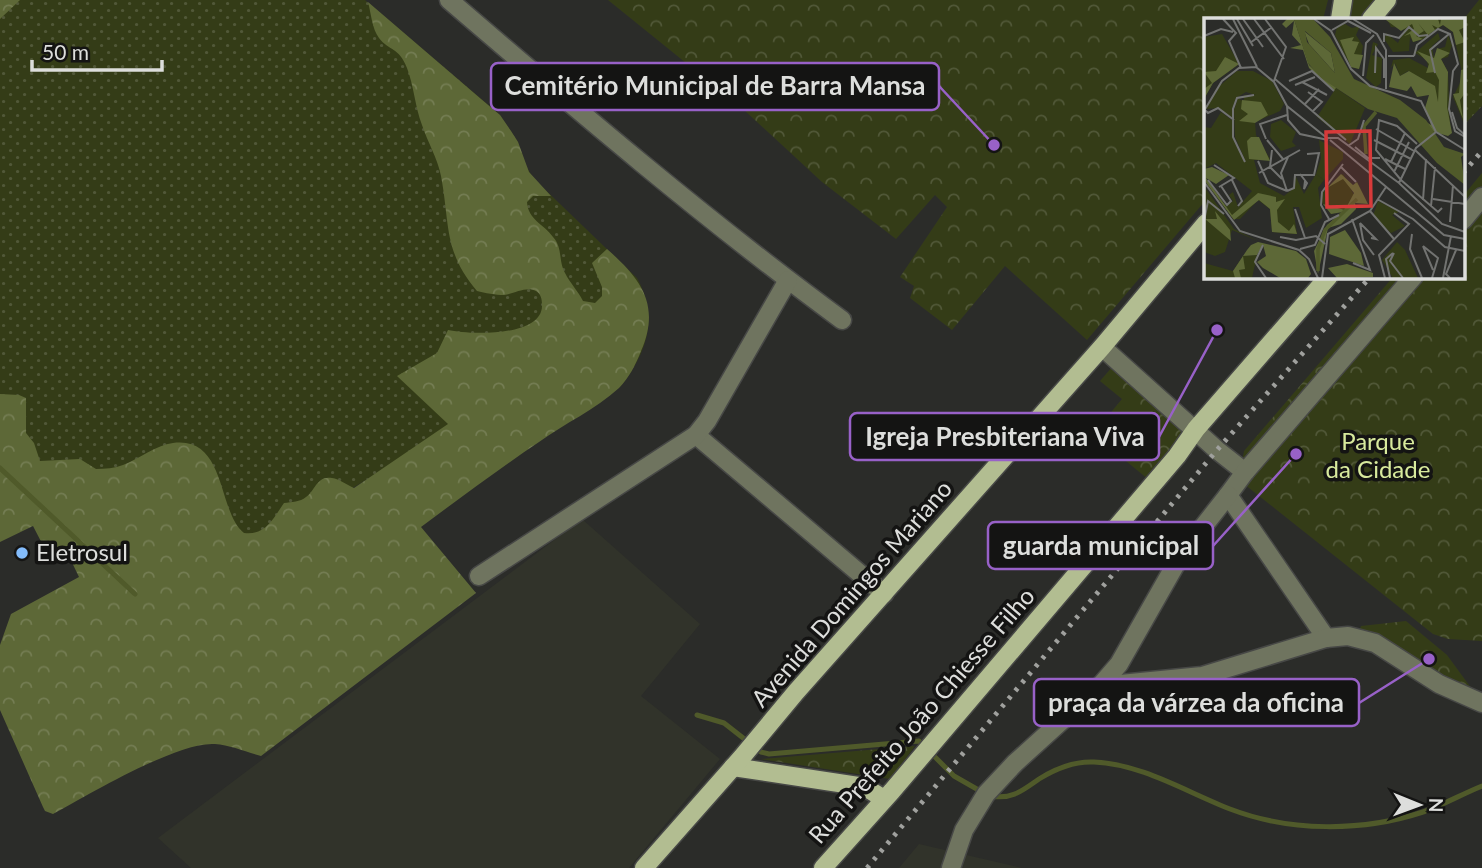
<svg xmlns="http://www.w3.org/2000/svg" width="1482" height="868" font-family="Lato,sans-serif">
<defs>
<pattern id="grass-dots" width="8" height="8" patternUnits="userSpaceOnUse" patternTransform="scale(1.75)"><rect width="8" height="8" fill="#343c17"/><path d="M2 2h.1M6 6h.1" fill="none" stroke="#515838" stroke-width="1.8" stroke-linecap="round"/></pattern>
<pattern id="forest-crowns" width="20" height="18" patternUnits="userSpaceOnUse" patternTransform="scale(1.75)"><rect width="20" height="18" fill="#5d6837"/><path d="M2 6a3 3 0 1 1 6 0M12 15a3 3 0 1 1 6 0" fill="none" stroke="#747d53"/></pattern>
<pattern id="park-crowns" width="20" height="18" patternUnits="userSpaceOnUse" patternTransform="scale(1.75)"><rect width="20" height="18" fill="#343c17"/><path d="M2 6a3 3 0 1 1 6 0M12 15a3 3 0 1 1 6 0" fill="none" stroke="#515838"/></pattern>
</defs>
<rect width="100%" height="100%" fill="#2b2c29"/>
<g fill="#31332a">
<polygon points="582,519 700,624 641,696 720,759 629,868 191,868 158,838"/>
<polygon points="919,844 1022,868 899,868"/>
</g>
<g fill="url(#grass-dots)">
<path d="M 0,0 L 365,0 L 500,115 L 518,142 L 526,166 L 533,178 L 637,278 C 659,318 647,353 620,387 L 473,408 L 374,475 L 293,524 L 141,567 L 0,430 Z"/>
<polygon points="1479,0 1482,0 1482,106 1463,126 1463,20"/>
</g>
<g fill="url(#forest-crowns)">
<polygon points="0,0 20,0 0,19"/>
<path d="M 368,2 L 481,99 L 500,115 L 511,131 L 518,142 L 529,172 L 551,196 L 533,196 L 527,202 C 528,220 544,224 553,237 C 563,248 558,260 565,273 C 570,283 578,291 583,301 L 595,303 L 602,296 L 602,287 L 592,263 L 607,249 C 641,279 661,305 641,351 C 636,364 629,378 619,388 C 595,410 565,423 539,442 C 499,469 460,498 421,527 L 476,593 L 261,756 C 246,752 230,745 215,744 C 178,741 88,795 53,814 L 45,811 L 43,807 L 0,710 L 0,645 L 11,614 L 79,577 L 65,548 L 48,555 L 33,526 L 0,542 L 0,394 L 19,395 L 26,398 L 26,433 L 34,443 L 40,461 L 80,459 L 96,469 C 105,469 115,468 123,465 C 139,459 156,445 173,443 C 227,436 217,512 244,533 C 265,536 273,519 284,503 C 292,502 300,502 306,497 C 315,491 317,475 332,478 C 339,479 347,485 354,488 L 448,424 L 397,376 L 437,353 L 448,330 C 470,335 543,337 542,305 C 542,299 541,294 536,291 C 526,286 514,294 504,295 C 496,295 485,293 477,291 C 443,251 450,223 441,176 C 437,157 428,143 422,125 C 415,107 414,86 407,68 C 399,47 389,51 379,38 C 372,29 371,13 368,2 Z"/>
</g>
<g fill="url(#park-crowns)">
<polygon points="608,0 1328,0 1323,19 1206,19 1205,201 1087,340 1005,266 952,330 910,298 914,286 900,277 947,207 935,195 896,239 822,182 743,109"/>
<polygon points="1348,0 1384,0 1367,19 1344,19"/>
<polygon points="1482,173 1482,641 1448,639 1433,634 1239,480 1244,451 1393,277 1463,276 1463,196"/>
<polygon points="1113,366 1195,434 1154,484 1093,434 1122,399 1100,381"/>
<polygon points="1406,621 1447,655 1477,696 1358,635 1361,626"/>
<polygon points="915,746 890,779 761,759"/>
</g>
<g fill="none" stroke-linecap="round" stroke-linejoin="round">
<g stroke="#505a2a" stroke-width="5">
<polyline points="0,468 135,594"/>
<polyline points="697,715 724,723 761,752 769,754 919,741 954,776 982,792"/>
<path d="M 991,796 C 1012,800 1023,790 1039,779 C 1055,769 1075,761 1094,762 C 1142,764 1186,792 1230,809 C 1290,832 1362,832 1423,812 C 1443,805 1462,794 1482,786"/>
</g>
<defs>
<g id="minor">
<path d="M 449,0 C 577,110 706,220 842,320"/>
<polyline points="1463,220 1482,197"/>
<polyline points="1102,347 1217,450 1245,472"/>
<polyline points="696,435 884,594"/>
<polyline points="479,576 696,435 707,421 788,280"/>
<polyline points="1326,638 1228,495 1245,472 1414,276"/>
<polyline points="1100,686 1202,676 1326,638 1348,636 1375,643 1439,684 1482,703"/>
<polyline points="951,868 964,830 986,794 1015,763 1100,686 1119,664 1181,555 1228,495"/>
</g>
<g id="major">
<polyline points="1340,19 1343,0"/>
<polyline points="1371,19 1387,0"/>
<polyline points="733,767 865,787 884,799"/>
<polyline points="644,868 742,757 796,692 1102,347 1206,223"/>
<polyline points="823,868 892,791 1177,456 1196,429 1329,276"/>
</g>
</defs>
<use href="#minor" stroke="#474846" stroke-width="21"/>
<use href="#major" stroke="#474846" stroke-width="21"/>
<use href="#minor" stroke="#6f745f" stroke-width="18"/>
<use href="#major" stroke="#b2bd91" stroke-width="18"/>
<g stroke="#a0a19e" stroke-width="5" stroke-dasharray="3.5 7" stroke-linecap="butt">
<polyline points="1463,173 1482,151"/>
<polyline points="867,868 1217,450 1371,276"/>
</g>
</g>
<circle fill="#83bcfb" stroke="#141413" stroke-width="2.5" cx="22" cy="553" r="7"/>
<g text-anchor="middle" stroke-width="7" stroke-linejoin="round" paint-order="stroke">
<g font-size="24" fill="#d8ea9d" stroke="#141413">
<text x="1378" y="450">Parque<tspan x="1378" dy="28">da Cidade</tspan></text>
</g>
<g font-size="24" fill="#dddedc" stroke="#141413" text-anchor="start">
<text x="36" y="561">Eletrosul</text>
</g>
<g font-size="24" fill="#dddedc" stroke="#141413">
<text transform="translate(852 594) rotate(-49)" y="8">Avenida Domingos Mariano</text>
<text transform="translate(922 716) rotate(-49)" y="8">Rua Prefeito João Chiesse Filho</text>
</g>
</g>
<g transform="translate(1204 18)">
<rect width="261" height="261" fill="#2b2c29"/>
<path d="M 183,1 L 259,1 L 261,108 L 249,79 L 259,59 L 249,14 L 239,7 L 219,21 L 209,24 L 206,19 L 205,33 L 189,34 L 181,22 L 182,15 L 194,25 L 201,10 L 187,9 ZM 141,6 L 148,10 L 156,8 L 152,17 L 159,28 L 155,51 L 147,49 L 131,17 L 133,9 ZM 234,15 L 236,21 L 228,28 L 230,40 L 233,31 L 241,29 L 244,17 L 248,27 L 244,39 L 237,41 L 244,54 L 246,113 L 231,101 L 225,87 L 232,85 L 226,65 L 204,53 L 196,58 L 191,45 L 187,50 L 189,42 L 205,40 L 224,50 L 223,42 L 211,35 ZM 18,16 L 35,46 L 9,65 L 0,81 L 0,19 ZM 169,24 L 174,26 L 168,37 L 178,40 L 177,65 L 172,69 L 162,60 ZM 33,53 L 49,53 L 68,63 L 80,86 L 76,93 L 51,104 L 52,117 L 66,141 L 50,142 L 56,165 L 80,178 L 90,170 L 91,157 L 100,176 L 112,156 L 120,162 L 114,170 L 118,200 L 102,210 L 95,189 L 89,189 L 93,216 L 68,214 L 66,191 L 54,182 L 36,201 L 29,201 L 11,175 L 22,188 L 29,183 L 25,177 L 29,174 L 34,189 L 48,173 L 12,145 L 0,151 L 0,109 L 7,110 L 17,94 L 29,103 L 29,121 L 42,144 L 31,119 L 30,92 L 34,80 L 40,84 L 40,77 L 52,77 L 42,74 L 32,80 L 28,91 L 29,101 L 14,90 L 2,91 L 12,71 ZM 77,102 L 92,114 L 88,124 L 92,128 L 77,133 L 66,119 L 67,106 ZM 139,156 L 152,181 L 142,192 L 127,196 L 118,184 L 118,175 ZM 0,168 L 30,211 L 54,223 L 28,212 L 21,234 L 11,238 L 0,234 ZM 174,183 L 195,194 L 188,197 L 201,208 L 187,215 L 169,198 ZM 193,224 L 201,232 L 214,260 L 189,260 L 178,242 ZM 53,237 L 48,260 L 0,260 L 0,245 L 29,253 L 39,238 Z" fill="#343c17"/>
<path d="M 83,1 L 90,1 L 91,4 L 105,47 L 121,62 L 106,45 L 108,39 L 135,67 L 130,73 L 105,50 L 99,32 L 86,30 L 97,27 L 88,17 L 90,3 L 82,10 L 78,6 ZM 193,1 L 234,1 L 236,7 L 237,1 L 260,2 L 261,9 L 255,12 L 261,24 L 252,27 L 249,14 L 239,7 L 234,10 L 228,7 L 231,12 L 224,17 L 214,5 L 220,13 L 212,18 L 219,21 L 209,24 L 206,16 L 200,18 L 210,11 L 208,6 L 197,13 L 182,2 ZM 100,13 L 127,35 L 131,55 L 105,26 ZM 150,19 L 148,23 L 155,24 L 150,36 L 159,37 L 155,51 L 147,49 L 136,22 ZM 233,30 L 246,35 L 237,41 L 244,54 L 243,89 L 248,115 L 244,118 L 230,114 L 222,104 L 227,107 L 221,90 L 225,77 L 213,79 L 207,68 L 203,73 L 185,69 L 190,45 L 196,58 L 205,53 L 231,68 L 234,84 L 235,62 L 231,54 L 222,55 L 225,46 L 213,33 L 230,40 ZM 21,39 L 35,46 L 9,65 L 0,81 L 0,71 L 8,65 L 0,54 L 12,53 ZM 261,51 L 261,75 L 256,82 L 259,101 L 249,76 L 255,75 L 257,52 ZM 38,82 L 57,84 L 64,97 L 51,105 L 35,103 L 44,96 L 37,91 ZM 47,119 L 55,119 L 66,143 L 45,141 L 43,123 ZM 8,149 L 25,157 L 12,166 L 2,160 L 28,197 L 54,175 L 72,179 L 72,184 L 81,181 L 73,192 L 74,204 L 85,213 L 90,206 L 93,216 L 68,214 L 66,191 L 55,182 L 30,202 L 0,162 L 0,151 ZM 137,156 L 149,167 L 153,164 L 164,186 L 151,185 L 152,191 L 137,206 L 124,210 L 114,256 L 110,233 L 123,207 L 139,194 L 127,196 L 119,186 L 141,192 L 150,175 L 139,161 L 123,170 ZM 11,193 L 26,212 L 27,223 L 1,201 L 13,201 ZM 141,212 L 157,235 L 160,248 L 125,236 L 126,219 ZM 54,224 L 92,233 L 102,241 L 107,256 L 104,260 L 76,260 L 59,250 L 53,244 L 62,238 L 59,227 L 53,237 L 39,238 L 41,251 L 35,252 L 37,260 L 31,260 L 29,253 L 43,232 L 47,227 ZM 143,246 L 169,255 L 169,259 L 133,260 L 124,250 Z" fill="#5d6837"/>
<path d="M 132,70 L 161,90 L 146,126 L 113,99 ZM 115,122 L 139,134 L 139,141 L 120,162 L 112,156 L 117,140 Z" fill="#343c17"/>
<path d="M 90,1 L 109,1 L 126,19 L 150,61 L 196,82 L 222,102 L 240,129 L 261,136 L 257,139 L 261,167 L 233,145 L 193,100 L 164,91 L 117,60 L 104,45 ZM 101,13 L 127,35 L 131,55 L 103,24 Z" fill="#505a2a" fill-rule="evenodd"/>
<path fill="none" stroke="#505a2a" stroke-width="3.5" d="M 162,136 L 160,108 L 172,94M 114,253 L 114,231 L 121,212 L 153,181"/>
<path fill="none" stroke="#727371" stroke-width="2" d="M 19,1 L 32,15 L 25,23 L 37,50M 29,1 L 53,49M 33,1 L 49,28M 39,1 L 59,29M 50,1 L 80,41M 61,1 L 82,29 L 70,63M 110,1 L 127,13 L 147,51 L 166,68 L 217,83 L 232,114M 149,1 L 173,16 L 182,32 L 182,71M 128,12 L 144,3 L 167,15M 0,18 L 17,11 L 29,14M 180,24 L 180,16 L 195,20 L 205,9 L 215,18 L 224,17M 46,25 L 68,9M 184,38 L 210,38M 210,38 L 213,27 L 234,11 L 246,16 L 254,46 L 249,53 L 245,91 L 251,113 L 261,119M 171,55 L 172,30 L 180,41 L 180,60M 231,55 L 226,32 L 245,16M 159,58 L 162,25 L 170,17M 71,61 L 142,122M 85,63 L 108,53 L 130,73M 98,64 L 123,77M 91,67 L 111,59M 104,74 L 118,84 L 108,94M 100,87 L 115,71M 83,88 L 84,102 L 96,116 L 124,122M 1,92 L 4,95 L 14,90 L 30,102M 0,93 L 18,63 L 35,50 L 52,49 L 70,64 L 83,88 L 123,120 L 134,120 L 195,165M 248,94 L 253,110 L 261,117M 172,111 L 210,133M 62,121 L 56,106 L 83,97M 63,122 L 79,141M 126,122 L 240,217 L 261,221M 170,122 L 207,141M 213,126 L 193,108 L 175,102 L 172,132 L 197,162 L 234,194 L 238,190M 144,128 L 154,121 L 160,102M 151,129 L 164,140 L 176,140M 68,132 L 66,149 L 78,161M 211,132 L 261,179M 181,141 L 201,151M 54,143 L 64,165 L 83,173M 41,144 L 29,119 L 29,91 L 33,80 L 50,77M 187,144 L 201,115M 10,147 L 30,160 L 15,169M 137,149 L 152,164M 190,154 L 205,124M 55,155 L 96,132M 96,156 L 103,165 L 100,171 L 101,163M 4,162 L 23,187 L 27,183 L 17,168M 28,162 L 38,183 L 34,188M 0,164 L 36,213 L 95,232 L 105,241 L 114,260M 195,165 L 212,130 L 232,114 L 261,132M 195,165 L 238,206 L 261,214M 83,173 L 90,170 L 91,157 L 110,157 L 115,135 L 103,136M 83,173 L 77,155 L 84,139M 173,181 L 209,201 L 241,229 L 261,233M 229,181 L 261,186M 219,182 L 222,141M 227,188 L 231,149M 91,191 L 101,220M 166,193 L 190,221M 125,201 L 117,187 L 118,174 L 139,146M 148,201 L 166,252 L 149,245M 0,203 L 4,183 L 20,196M 246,204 L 249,167M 156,205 L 159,222 L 170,237M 156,205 L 172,221 L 167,220M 208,216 L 206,231 L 218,260M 76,219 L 92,222 L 112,218 L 121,226M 59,227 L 51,244 L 62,260M 219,228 L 234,240 L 228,260M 219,228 L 229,252M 96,231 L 111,227 L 121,204 L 135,197M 190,235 L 186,243 L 199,260M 118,260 L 124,216 L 166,193 L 182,169M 181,260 L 175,237 L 205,206 L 190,195M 186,260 L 182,241 L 189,235M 239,260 L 247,218M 246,260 L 242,256 L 252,232"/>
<path fill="#d73a3a" fill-opacity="0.15" stroke="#d73a3a" stroke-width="3.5" d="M 166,113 L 167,188 L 123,189 L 122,114 Z"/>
<rect width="261" height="261" fill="none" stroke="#dddedc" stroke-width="3.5"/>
</g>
<path fill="none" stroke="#9861c8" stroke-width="2.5" d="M994 145L939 86M1217 330L1159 437M1296 454L1213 546M1429 659L1359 703"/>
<g fill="#9861c8" stroke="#141413" stroke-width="2.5">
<circle cx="994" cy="145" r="7"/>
<circle cx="1217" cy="330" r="7"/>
<circle cx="1296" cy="454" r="7"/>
<circle cx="1429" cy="659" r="7"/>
</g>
<g fill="#141413" stroke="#9861c8" stroke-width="2.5">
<rect x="491" y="63" width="448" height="47" rx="7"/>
<rect x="850" y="413" width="309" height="47" rx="7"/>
<rect x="988" y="522" width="225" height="47" rx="7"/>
<rect x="1034" y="679" width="325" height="47" rx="7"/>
</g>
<g font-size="26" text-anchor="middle" font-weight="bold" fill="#dddedc">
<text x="715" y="95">Cemitério Municipal de Barra Mansa</text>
<text x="1005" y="446">Igreja Presbiteriana Viva</text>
<text x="1101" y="555">guarda municipal</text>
<text x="1196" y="712">praça da várzea da oficina</text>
</g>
<g transform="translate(1419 805) rotate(91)" stroke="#141413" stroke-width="5" paint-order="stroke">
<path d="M0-5L12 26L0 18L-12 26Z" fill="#dddedc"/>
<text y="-10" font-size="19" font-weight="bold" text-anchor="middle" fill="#dddedc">N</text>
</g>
<path d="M32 60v10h130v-10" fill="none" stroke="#dddedc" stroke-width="3.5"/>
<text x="42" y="60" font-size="21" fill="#dddedc" stroke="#141413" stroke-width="5" paint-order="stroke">50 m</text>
</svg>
